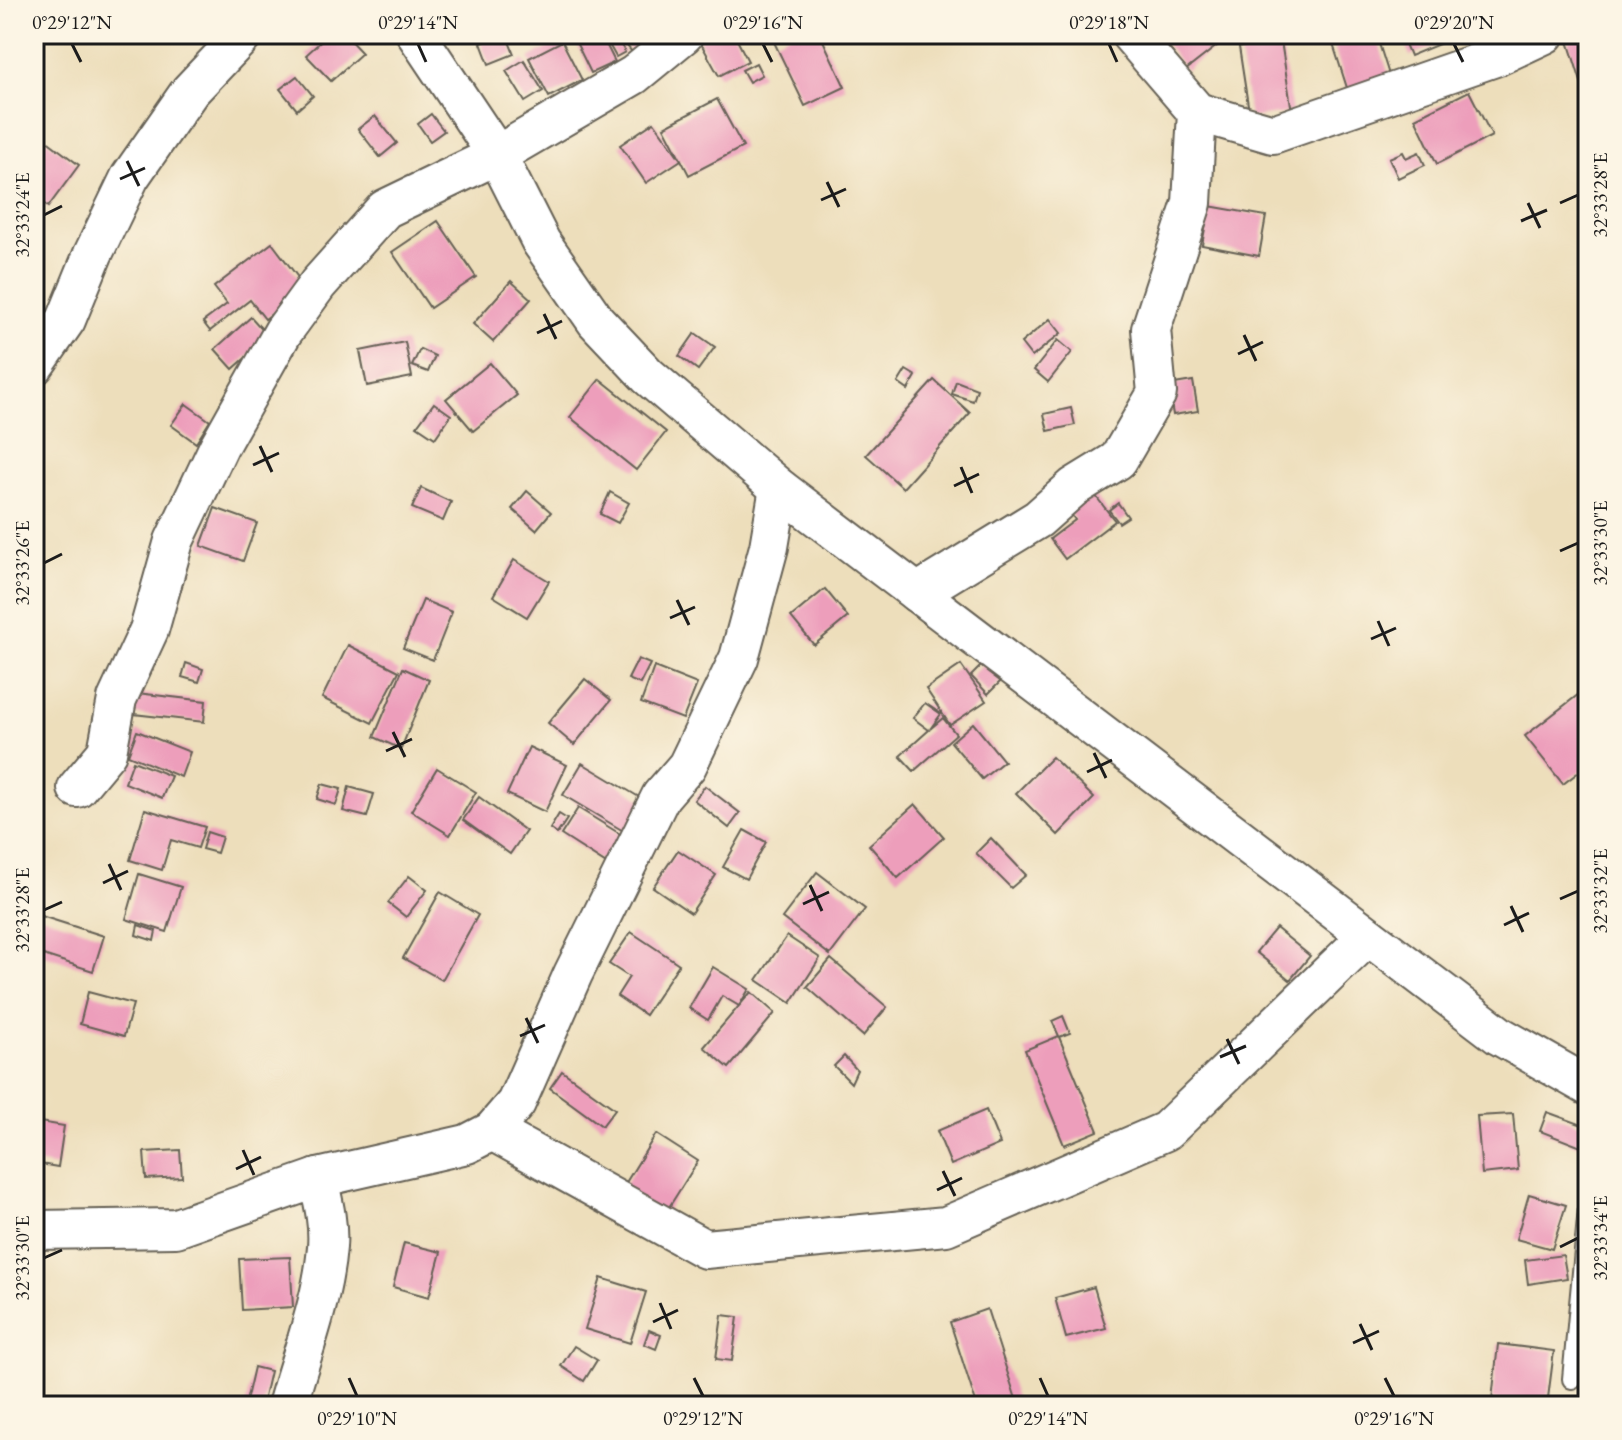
<svg xmlns="http://www.w3.org/2000/svg" width="1622" height="1440" font-family="'EB Garamond',serif">
<rect width="100%" height="100%" fill="#fcf5e5"/>
<filter id="ink" filterUnits="userSpaceOnUse"><feTurbulence type="fractalNoise" baseFrequency=".0125" numOctaves="2"/><feDisplacementMap in="SourceGraphic" scale="16" xChannelSelector="R" yChannelSelector="G"/><feConvolveMatrix kernelMatrix="1 2 1 2 8 2 1 2 1" color-interpolation-filters="sRGB"/></filter>
<filter id="wash" filterUnits="userSpaceOnUse"><feTurbulence type="fractalNoise" baseFrequency=".006" numOctaves="4" result="noise"/><feDisplacementMap in="SourceGraphic" scale="32" xChannelSelector="R" yChannelSelector="G"/><feGaussianBlur stdDeviation="1.8" result="paint"/><feColorMatrix in="noise" values="0 0 0 0 0 0 0 0 0 0 0 0 0 0 0 0 0 1.4 0 .05"/><feComposite in="paint" operator="in"/></filter>
<g filter="url(#wash)">
<rect width="100%" height="100%" fill="#eddebb"/>
<g id="blocks">
<g fill="#ed9ebb">
<polygon points="329,34 344,34 362,53 331,81 306,55"/>
<polygon points="503,34 506,34 514,54 489,64 481,43"/>
<polygon points="572,34 601,34 615,62 591,73"/>
<polygon points="630,34 641,34 651,46 637,58 622,40"/>
<polygon points="711,34 734,34 748,61 719,76 699,40"/>
<polygon points="790,34 820,34 845,87 805,106 774,42"/>
<polygon points="1158,34 1225,34 1227,38 1186,70"/>
<polygon points="1365,34 1376,34 1390,78 1348,91 1333,44"/>
<polygon points="1401,34 1447,34 1449,40 1410,56"/>
<polygon points="1584,34 1588,34 1588,87 1583,88 1568,41"/>
<polygon points="616,36 625,52 616,57 607,41"/>
<polygon points="562,41 582,80 549,97 529,58"/>
<polygon points="1281,41 1292,112 1250,118 1239,47"/>
<polygon points="524,60 543,91 525,102 506,71"/>
<polygon points="756,63 762,75 749,82 742,70"/>
<polygon points="297,76 313,96 297,110 280,89"/>
<polygon points="1469,91 1492,136 1437,164 1415,118"/>
<polygon points="717,99 743,147 689,175 664,127"/>
<polygon points="431,114 444,131 430,141 418,124"/>
<polygon points="375,116 397,143 380,157 358,129"/>
<polygon points="654,122 681,160 646,183 620,145"/>
<polygon points="34,131 79,165 48,207 34,196"/>
<polygon points="1403,152 1406,158 1419,152 1425,165 1398,178 1389,158"/>
<polygon points="1209,206 1266,216 1259,256 1202,245"/>
<polygon points="438,221 476,277 430,308 392,252"/>
<polygon points="272,243 306,288 265,319 250,300 210,331 203,322 227,304 214,287"/>
<polygon points="511,281 531,299 493,342 473,324"/>
<polygon points="251,317 269,337 233,369 215,349"/>
<polygon points="1050,319 1061,333 1032,357 1021,343"/>
<polygon points="695,333 715,347 698,370 679,356"/>
<polygon points="1058,340 1072,352 1048,382 1034,370"/>
<polygon points="405,342 412,377 367,386 360,351"/>
<polygon points="420,349 435,356 428,372 412,366"/>
<polygon points="490,363 517,395 473,431 446,399"/>
<polygon points="906,370 916,376 908,390 898,383"/>
<polygon points="600,379 666,432 636,470 570,417"/>
<polygon points="934,380 970,413 903,488 866,455"/>
<polygon points="956,381 977,389 973,401 952,394"/>
<polygon points="1193,381 1198,411 1173,415 1168,385"/>
<polygon points="434,403 451,415 435,438 417,426"/>
<polygon points="186,404 210,421 196,443 171,425"/>
<polygon points="1071,408 1075,425 1048,431 1044,414"/>
<polygon points="1088,486 1115,521 1065,559 1050,539 1075,520 1064,504"/>
<polygon points="421,488 451,502 443,521 412,508"/>
<polygon points="527,491 551,512 536,530 512,509"/>
<polygon points="610,492 629,503 618,523 600,514"/>
<polygon points="1118,503 1128,517 1119,523 1109,510"/>
<polygon points="215,508 257,523 243,561 201,546"/>
<polygon points="514,560 549,581 527,617 493,596"/>
<polygon points="825,589 848,617 814,645 791,617"/>
<polygon points="423,600 452,612 433,660 403,648"/>
<polygon points="348,645 399,671 372,723 322,698"/>
<polygon points="638,659 650,664 640,684 628,679"/>
<polygon points="987,660 1005,677 988,694 971,676"/>
<polygon points="186,663 203,669 199,682 182,677"/>
<polygon points="961,665 986,701 950,725 926,689"/>
<polygon points="654,667 697,684 683,719 641,703"/>
<polygon points="403,668 429,680 401,749 374,737"/>
<polygon points="585,679 611,700 574,745 548,723"/>
<polygon points="1583,691 1588,698 1588,765 1563,784 1525,736"/>
<polygon points="128,692 206,701 204,722 125,713"/>
<polygon points="925,703 941,714 930,729 943,718 956,734 914,771 900,756 929,730 913,718"/>
<polygon points="973,723 1004,761 982,779 951,742"/>
<polygon points="137,731 190,752 181,777 128,755"/>
<polygon points="529,747 567,765 545,812 507,794"/>
<polygon points="1052,757 1094,798 1058,835 1016,793"/>
<polygon points="133,761 171,776 162,798 125,783"/>
<polygon points="582,763 644,800 625,832 563,795"/>
<polygon points="437,768 476,792 450,835 411,811"/>
<polygon points="322,784 341,789 336,805 317,799"/>
<polygon points="705,786 740,813 729,828 694,800"/>
<polygon points="349,787 374,794 367,817 343,811"/>
<polygon points="479,797 526,831 510,854 463,820"/>
<polygon points="915,804 944,837 898,878 869,845"/>
<polygon points="578,808 625,837 608,865 561,835"/>
<polygon points="145,809 205,827 198,848 171,840 162,870 130,860"/>
<polygon points="559,814 567,819 557,834 550,829"/>
<polygon points="744,830 766,842 746,879 723,867"/>
<polygon points="207,832 222,837 217,853 202,849"/>
<polygon points="991,838 1026,875 1011,888 976,853"/>
<polygon points="678,850 716,875 691,913 653,887"/>
<polygon points="817,872 865,909 830,955 782,918"/>
<polygon points="139,874 181,887 167,932 126,919"/>
<polygon points="409,876 427,890 406,917 388,903"/>
<polygon points="440,892 478,915 442,980 403,958"/>
<polygon points="38,915 104,936 93,971 34,952 34,926"/>
<polygon points="138,925 156,931 154,941 136,935"/>
<polygon points="1276,928 1310,956 1290,980 1256,952"/>
<polygon points="631,932 679,964 645,1015 617,996 629,977 609,964"/>
<polygon points="787,936 820,958 791,1003 757,980"/>
<polygon points="831,959 887,1007 863,1036 807,987"/>
<polygon points="713,967 749,989 739,1006 751,992 775,1013 729,1068 704,1047 739,1006 722,996 708,1020 689,1008"/>
<polygon points="88,992 133,1004 124,1036 80,1024"/>
<polygon points="1063,1016 1070,1033 1059,1037 1098,1131 1064,1145 1025,1050 1059,1036 1052,1021"/>
<polygon points="844,1056 857,1070 851,1083 834,1066"/>
<polygon points="562,1071 615,1109 602,1126 550,1088"/>
<polygon points="986,1110 1000,1144 951,1165 937,1131"/>
<polygon points="1547,1112 1588,1127 1581,1147 1540,1131"/>
<polygon points="1513,1114 1518,1170 1482,1174 1477,1116"/>
<polygon points="34,1121 64,1126 58,1167 34,1163"/>
<polygon points="656,1134 698,1161 664,1215 622,1189"/>
<polygon points="180,1150 182,1177 146,1179 144,1152"/>
<polygon points="1529,1194 1566,1205 1552,1249 1516,1239"/>
<polygon points="404,1243 441,1252 429,1297 393,1287"/>
<polygon points="1563,1255 1567,1278 1528,1284 1525,1260"/>
<polygon points="290,1257 293,1307 242,1310 239,1259"/>
<polygon points="601,1278 646,1292 630,1343 585,1329"/>
<polygon points="1094,1287 1106,1328 1066,1338 1055,1298"/>
<polygon points="987,1309 1016,1399 994,1406 977,1406 950,1322"/>
<polygon points="722,1315 738,1317 732,1361 716,1359"/>
<polygon points="649,1330 661,1335 656,1349 644,1344"/>
<polygon points="1498,1344 1554,1351 1547,1406 1492,1400"/>
<polygon points="574,1346 597,1360 584,1381 561,1366"/>
<polygon points="254,1367 270,1371 262,1406 245,1406"/>
</g>
</g>
</g>
<g filter="url(#ink)">
<use href="#blocks" fill-opacity="0" stroke="#656054" stroke-width="2"/>
<g fill="none" stroke-linecap="round" stroke-linejoin="round">
<defs>
<polyline id="lane" points="1572,1379 1588,1208"/>
<g id="street">
<polyline points="416,34 497,155 541,242 596,321 648,376 779,488 1500,1036 1588,1086"/>
<polyline points="1130,34 1197,112 1273,134 1498,56 1545,34"/>
<polyline points="34,366 66,320 93,254 130,177 190,91 244,34"/>
<polyline points="917,593 1038,519 1074,487 1118,460 1157,393 1151,329 1192,203 1197,112"/>
<polyline points="77,788 107,752 117,699 149,630 174,541 219,446 283,332 318,284 385,209 497,155 634,75 684,34"/>
<polyline points="492,1131 705,1249 946,1226 1166,1131 1368,936"/>
<polyline points="318,1178 467,1144 492,1131 516,1103 573,974 661,796 687,766 739,658 769,547 779,488"/>
<path d="M 34,1230 L 176,1228 L 318,1178 C 323,1201 329,1223 327,1247 C 323,1300 301,1355 287,1406"/>
</g>
</defs>
<use href="#lane" stroke="#656054" stroke-width="22"/>
<use href="#street" stroke="#656054" stroke-width="42"/>
<use href="#lane" stroke="#fff" stroke-width="18"/>
<use href="#street" stroke="#fff" stroke-width="38"/>
</g>
</g>
<path fill="none" stroke="#1c1c1c" stroke-width="3" d="M 72,44 L 81,62M 418,44 L 426,62M 763,44 L 772,62M 1109,44 L 1117,62M 1454,44 L 1463,62M 127,161 L 139,186M 120,179 L 145,168M 827,182 L 839,207M 821,200 L 846,189M 1528,203 L 1540,228M 1560,203 L 1578,195M 44,215 L 62,206M 1521,221 L 1547,210M 544,314 L 556,339M 537,333 L 562,321M 1244,335 L 1256,361M 1238,354 L 1263,342M 260,446 L 272,472M 253,465 L 279,453M 961,467 L 972,493M 954,486 L 979,474M 1560,551 L 1578,543M 44,563 L 62,554M 677,600 L 689,625M 670,618 L 695,607M 1378,621 L 1389,646M 1371,639 L 1396,628M 393,732 L 405,757M 386,751 L 412,739M 1094,753 L 1106,778M 1087,772 L 1112,760M 109,864 L 121,890M 103,883 L 128,871M 810,885 L 822,911M 1560,899 L 1578,891M 803,904 L 829,892M 1511,906 L 1523,932M 44,910 L 62,902M 1504,925 L 1529,913M 526,1018 L 538,1043M 520,1036 L 545,1025M 1227,1039 L 1239,1064M 1220,1057 L 1246,1046M 243,1150 L 254,1175M 236,1169 L 261,1157M 943,1171 L 955,1196M 937,1190 L 962,1178M 1560,1247 L 1578,1238M 44,1258 L 62,1250M 660,1303 L 671,1329M 653,1322 L 678,1310M 1360,1324 L 1372,1350M 1353,1343 L 1379,1331M 349,1378 L 357,1396M 694,1378 L 703,1396M 1040,1378 L 1048,1396M 1385,1378 L 1394,1396"/>
<rect width="1622" height="1440" fill="none" stroke="#fcf5e5" stroke-width="88"/>
<rect x="44" y="44" width="1534" height="1352" fill="none" stroke="#1c1c1c" stroke-width="3"/>
<g font-size="20" text-anchor="middle" fill="#1c1c1c">
<text x="72" y="29">0°29'12"N</text>
<text x="418" y="29">0°29'14"N</text>
<text x="763" y="29">0°29'16"N</text>
<text x="1109" y="29">0°29'18"N</text>
<text x="1454" y="29">0°29'20"N</text>
<text transform="translate(1600 195) rotate(-90)" y="7">32°33'28"E</text>
<text transform="translate(22 215) rotate(-90)" y="7">32°33'24"E</text>
<text transform="translate(1600 543) rotate(-90)" y="7">32°33'30"E</text>
<text transform="translate(22 563) rotate(-90)" y="7">32°33'26"E</text>
<text transform="translate(1600 891) rotate(-90)" y="7">32°33'32"E</text>
<text transform="translate(22 910) rotate(-90)" y="7">32°33'28"E</text>
<text transform="translate(1600 1238) rotate(-90)" y="7">32°33'34"E</text>
<text transform="translate(22 1258) rotate(-90)" y="7">32°33'30"E</text>
<text x="357" y="1425">0°29'10"N</text>
<text x="703" y="1425">0°29'12"N</text>
<text x="1048" y="1425">0°29'14"N</text>
<text x="1394" y="1425">0°29'16"N</text>
</g>
</svg>
